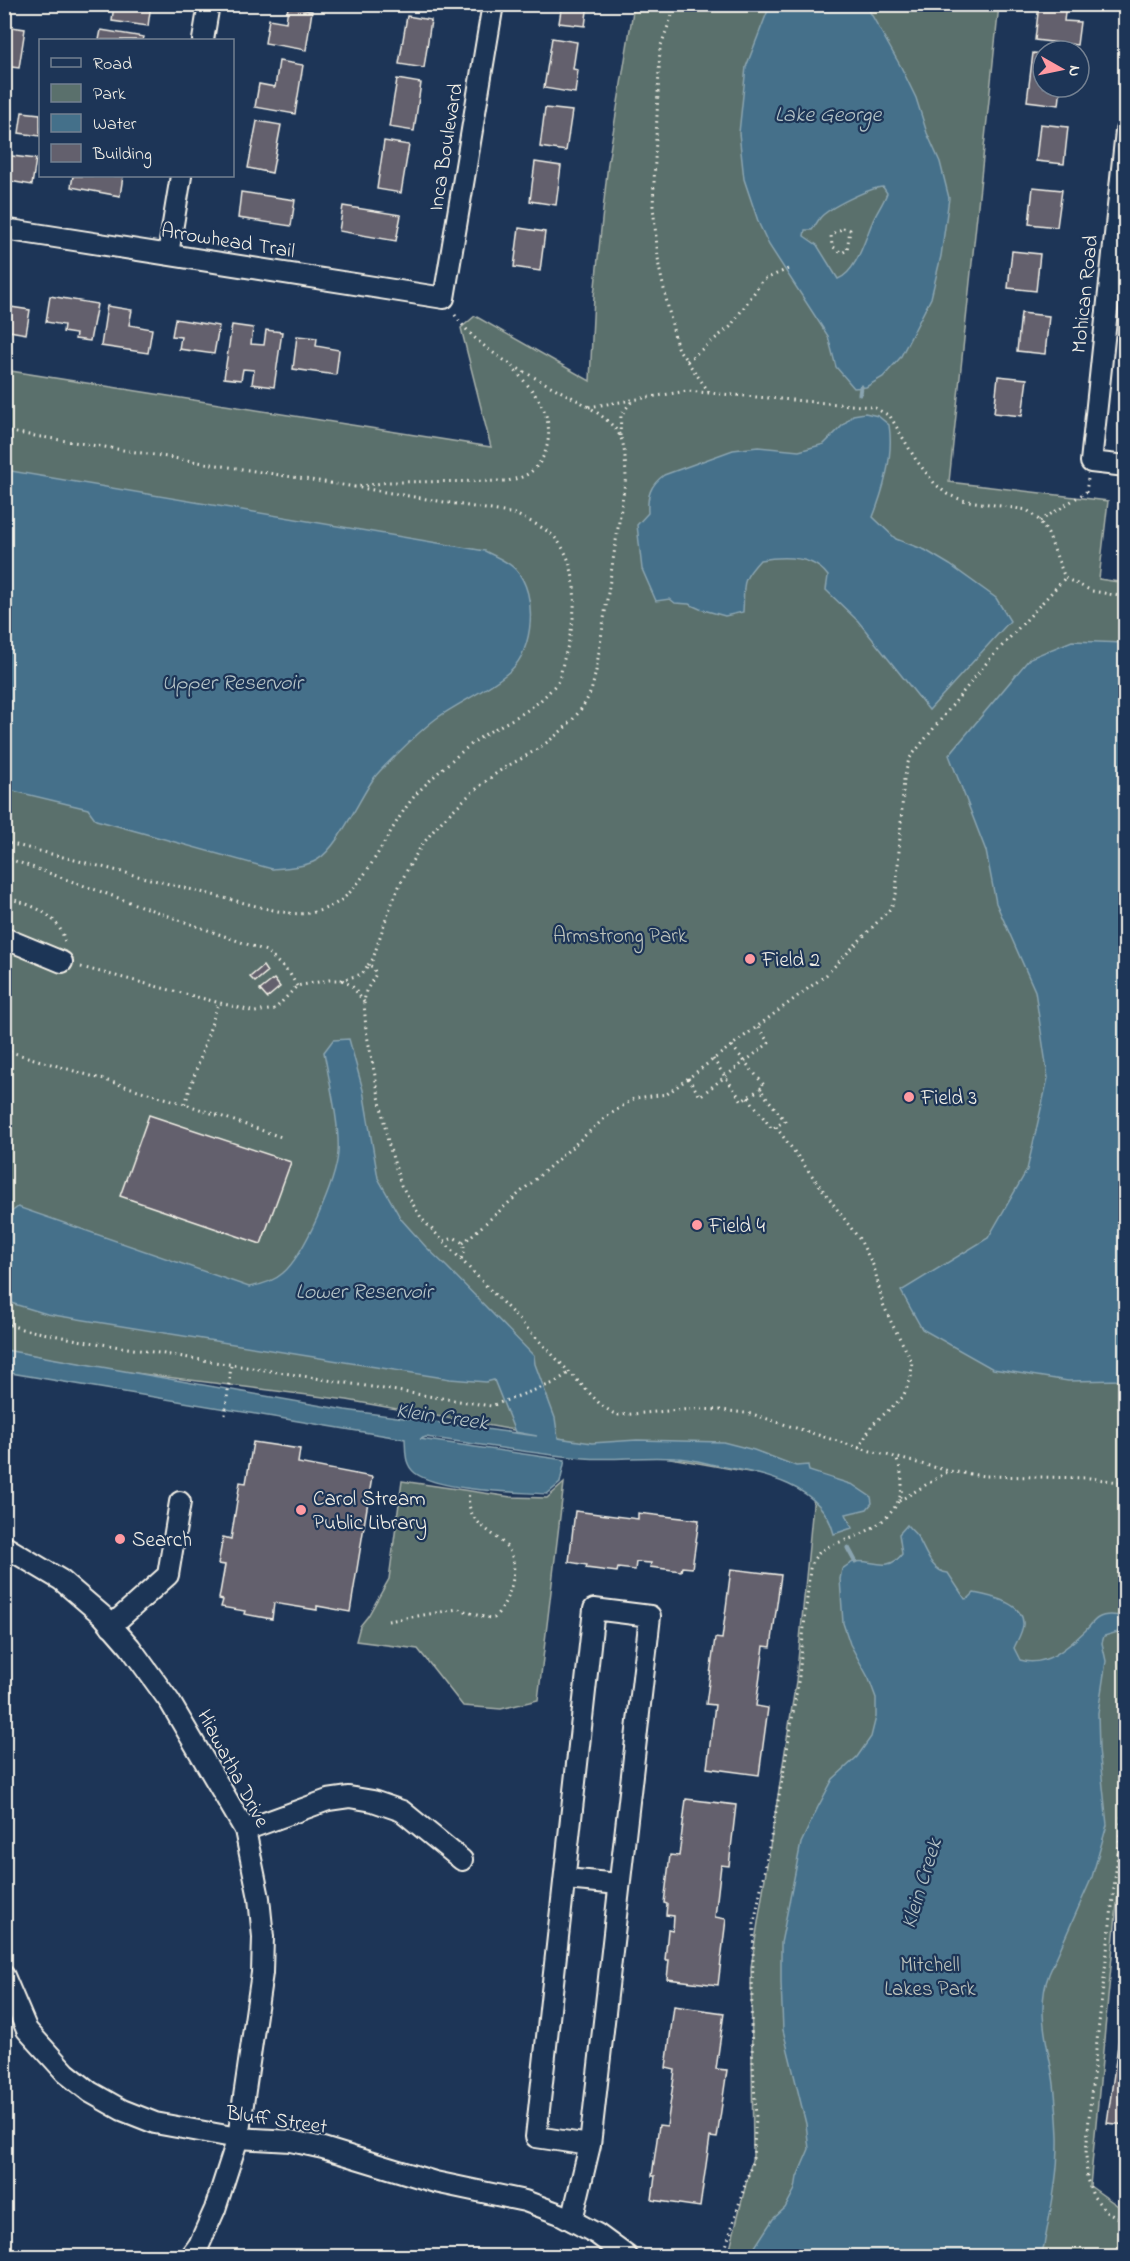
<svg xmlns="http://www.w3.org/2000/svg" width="1130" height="2261" font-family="'Indie Flower',sans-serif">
<rect width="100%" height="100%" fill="#1d3557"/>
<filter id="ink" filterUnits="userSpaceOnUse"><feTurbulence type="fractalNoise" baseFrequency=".0167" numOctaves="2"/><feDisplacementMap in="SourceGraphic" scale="12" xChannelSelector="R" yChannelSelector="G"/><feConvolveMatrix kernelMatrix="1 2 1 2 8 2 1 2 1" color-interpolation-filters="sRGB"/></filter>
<g filter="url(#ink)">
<g fill="#5a706c" stroke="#a7b0aa" stroke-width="1.5">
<polygon points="634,5 999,5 949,482 1108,501 1099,579 1125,583 1126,1810 1090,2186 1125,2211 1125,2256 728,2256 753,2156 751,1967 796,1681 815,1484 347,1400 127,1372 5,1351 4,370 491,447 461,328 475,316 590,381 594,296 608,163"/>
<polygon points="402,1481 511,1497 547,1498 564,1483 538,1700 501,1709 463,1706 418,1649 356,1641 360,1626 368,1616 389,1579"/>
</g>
<g fill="#44708a" stroke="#8aa4b0" stroke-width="1.5" fill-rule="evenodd">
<path d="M 770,5 L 866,5 L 901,67 L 916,98 L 927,133 L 940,162 L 949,198 L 941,256 L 931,298 L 900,358 L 883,377 L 866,387 L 854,388 L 836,367 L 828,336 L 769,245 L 759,224 L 744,179 L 739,133 L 746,67 ZM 883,187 L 887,193 C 883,204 876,213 872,223 C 865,239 856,273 838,279 L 817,245 L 804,236 L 805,230 L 812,230 C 815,226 817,222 820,218 C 828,208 869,188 883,187 Z"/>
<path d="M 865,413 L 878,416 L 889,425 C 894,455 884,489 873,517 L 896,539 L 925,550 L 950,565 L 996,598 L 1010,621 L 929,710 L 858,621 L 826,590 L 828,576 C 813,555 784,556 760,560 C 739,583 745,584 743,612 L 725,616 L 700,609 L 689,604 L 675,603 L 670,599 L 656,601 L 642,569 L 637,525 L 648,513 C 647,496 650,485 664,475 L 733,450 L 758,447 L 799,451 L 824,444 L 853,415 Z"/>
<path d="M 5,470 L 485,551 C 496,557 508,561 516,570 C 538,594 534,650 510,671 C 488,690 460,702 437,718 C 422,729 409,742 396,755 C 389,762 380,770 374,778 C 359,799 338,848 317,860 C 305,867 285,868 272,869 L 96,820 L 88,809 L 5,789 Z"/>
<polygon points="1072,641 1125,643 1125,1380 1068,1381 993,1369 922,1329 901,1291 988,1238 1027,1170 1048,1078 1035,991 996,903 986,851 949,755 1030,658"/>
<path d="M 349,1039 L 363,1090 L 378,1178 L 401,1219 L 426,1247 L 447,1267 L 534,1356 L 535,1364 L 555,1418 L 558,1438 L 592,1443 L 637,1440 L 723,1442 L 754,1450 L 796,1466 L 808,1465 L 809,1471 L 853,1485 L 871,1497 L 872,1503 L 867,1509 L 846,1514 L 852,1528 L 834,1534 C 822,1483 758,1473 715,1465 C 702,1462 688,1458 675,1458 C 645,1456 614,1460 584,1458 C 531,1454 479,1444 426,1437 L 420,1439 L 565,1460 L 560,1483 L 547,1494 C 517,1492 439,1491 415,1473 C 404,1464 406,1452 405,1439 L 5,1372 L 5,1350 L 345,1410 L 537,1436 L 515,1432 L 494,1380 L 486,1382 L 450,1379 L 47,1314 L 14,1304 L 5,1297 L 5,1241 L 8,1241 L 6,1226 L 10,1213 L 18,1207 L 249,1287 C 261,1285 273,1282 283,1273 C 304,1255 336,1181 338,1153 C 340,1126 329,1080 324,1052 L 333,1040 Z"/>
<path d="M 907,1525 C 910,1529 914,1532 917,1536 C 925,1549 931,1572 948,1573 L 965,1599 L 969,1598 L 974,1593 C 990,1596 1025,1603 1023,1625 C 1022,1633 1017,1641 1014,1648 L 1020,1660 C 1045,1668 1067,1648 1085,1631 C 1089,1627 1093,1621 1098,1618 C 1106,1613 1117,1615 1125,1617 L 1125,1630 L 1104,1636 L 1102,1643 L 1106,1661 L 1098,1713 L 1099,1749 L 1107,1825 L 1092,1877 L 1049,1974 C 1036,2007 1047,2043 1053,2077 C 1056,2096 1057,2117 1058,2136 C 1059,2174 1051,2209 1044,2245 L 1041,2256 L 749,2256 L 773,2219 L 785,2208 L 795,2189 L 797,2177 L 809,2149 L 806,2124 L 783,2030 L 781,1983 L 781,1943 L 801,1843 L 818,1807 L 833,1779 L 857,1757 L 871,1737 L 876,1717 L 876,1698 L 869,1679 L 850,1644 L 843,1623 L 840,1579 L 842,1569 C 845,1567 851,1562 855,1562 C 870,1558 888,1574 902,1554 L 899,1534 Z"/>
</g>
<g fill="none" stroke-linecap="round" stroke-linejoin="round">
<g stroke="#8aa4b0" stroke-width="5">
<polyline points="860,394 861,387"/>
<polyline points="848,1548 855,1561"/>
</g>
</g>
<g fill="#63606d" stroke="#f4f1e8" stroke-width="1.5">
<polygon points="114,4 151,4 148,26 112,21"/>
<polygon points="562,4 588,4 585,26 559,23"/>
<polygon points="1039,4 1066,4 1064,21 1080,22 1077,45 1035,40"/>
<polygon points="288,7 312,11 306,50 265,43 269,19 286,22"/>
<polygon points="407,16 431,20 424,68 399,64"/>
<polygon points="4,26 25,29 19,68 4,66"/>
<polygon points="101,30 144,37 143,40 99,40"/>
<polygon points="552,38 577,42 573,69 578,70 575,93 544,88"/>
<polygon points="1033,53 1043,54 1043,87 1061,87 1059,105 1027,101"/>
<polygon points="279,61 303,65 295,114 255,107 259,84 275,87"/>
<polygon points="397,79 421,83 414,131 389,127"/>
<polygon points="545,108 572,111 566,151 540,147"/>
<polygon points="22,112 40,114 40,136 19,133"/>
<polygon points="257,121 281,125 272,173 248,168"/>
<polygon points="1040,124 1068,127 1064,164 1036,161"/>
<polygon points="384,141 409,145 401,193 377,189"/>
<polygon points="4,155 36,159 32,185 4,180"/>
<polygon points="535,162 561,166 556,205 530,201"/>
<polygon points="73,176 123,176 120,196 71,187"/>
<polygon points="1033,187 1062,190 1057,227 1029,224"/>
<polygon points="241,192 295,200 291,226 238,218"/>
<polygon points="343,206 401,215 396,241 339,231"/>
<polygon points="519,228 545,232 540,271 514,267"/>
<polygon points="1012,251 1040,254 1036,291 1008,288"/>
<polygon points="50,296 97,304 90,341 75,339 76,334 63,332 64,325 46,322"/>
<polygon points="4,306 30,310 26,334 4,330"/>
<polygon points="107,306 132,310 129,325 152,329 148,353 101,346"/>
<polygon points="1021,313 1049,316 1045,354 1017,351"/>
<polygon points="175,319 219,326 214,354 179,349 181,337 172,336"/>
<polygon points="232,325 253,328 251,344 264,345 266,330 282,332 274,387 252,384 254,370 243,369 241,380 224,378"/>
<polygon points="297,336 317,338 316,346 339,350 336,375 293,369"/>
<polygon points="998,376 1027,379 1022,416 994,413"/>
<polygon points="263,966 267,972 255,982 250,977"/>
<polygon points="274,979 280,987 267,998 260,990"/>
<polygon points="149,1115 291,1162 261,1244 120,1196"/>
<polygon points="253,1442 300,1449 298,1463 372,1477 350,1612 317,1606 317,1610 274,1603 272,1619 244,1614 245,1611 221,1607 223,1600 219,1599 225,1565 218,1564 223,1537 231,1539 240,1482 246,1483"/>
<polygon points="575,1511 638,1519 638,1513 699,1520 692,1568 682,1567 681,1571 650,1567 651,1563 636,1562 635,1570 618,1568 617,1572 586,1568 587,1565 569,1562"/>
<polygon points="731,1569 781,1575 771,1647 764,1646 756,1706 768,1708 759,1775 707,1768 715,1705 706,1704 715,1638 722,1639"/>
<polygon points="686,1799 736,1805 729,1866 721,1865 715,1917 726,1919 718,1985 667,1979 669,1960 665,1960 668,1930 673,1931 674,1916 666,1915 667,1904 664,1903 670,1855 679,1856"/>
<polygon points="1126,1989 1126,2125 1107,2123"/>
<polygon points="674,2006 724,2013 716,2069 727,2070 717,2138 710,2137 700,2207 652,2200 655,2176 652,2176 659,2125 667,2126 675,2070 666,2068"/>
</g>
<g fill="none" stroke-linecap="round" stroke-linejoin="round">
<defs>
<g id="minor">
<polyline points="203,40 209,4"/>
<polyline points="1126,131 1091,462 1126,466"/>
<polyline points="4,229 444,298 493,4"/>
<polyline points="168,254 181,176"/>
<polyline points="4,938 62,962"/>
<polyline points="4,1546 61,1580 103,1616 130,1647 170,1702 245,1830 259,1898 263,1937 262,1973 238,2138 215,2209 199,2245 191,2256"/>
<polyline points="111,1626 168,1575 180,1502"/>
<polyline points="245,1830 328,1800 349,1797 373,1801 402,1811 462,1860"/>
<polyline points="566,1879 619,1884"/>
<polyline points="4,1976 27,2030 66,2073 90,2092 122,2110 155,2123 238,2138 291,2141 323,2148 435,2182 525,2201 560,2214 597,2234 627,2256"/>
<polyline points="572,2220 590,2145 650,1616 594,1609 536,2137 590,2145"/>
</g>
</defs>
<use href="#minor" stroke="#f4f1e8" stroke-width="24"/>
<g stroke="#f4f1e8" stroke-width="3" stroke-dasharray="1.5 4.5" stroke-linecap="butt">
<polyline points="676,4 660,48 653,206 659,267 677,347 709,392"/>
<polygon points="843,228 850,230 847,250 842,253 832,246 831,235"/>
<polyline points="687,361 730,327 763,280 788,269"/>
<polyline points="589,407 687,391 873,407 890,416 916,460 935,484 947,494 962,500 1027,510 1040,521 1048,534 1065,578 1092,591 1126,597"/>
<path d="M 4,431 L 355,487 L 389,482 L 508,481 C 514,479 521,478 526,475 C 549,462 554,430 543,408 C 536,393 523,380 512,367"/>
<polyline points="620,436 621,415 632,401"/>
<polyline points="1040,521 1086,492 1088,479"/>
<path d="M 4,842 L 260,907 C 291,914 306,919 335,904 C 367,887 392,819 419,791 C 438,772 459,753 481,737 C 502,723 528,714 546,695 C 550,691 555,686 558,681 C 561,675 562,666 564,659 C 575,623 583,572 557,540 C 547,528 529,521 515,514 L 355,487"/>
<polyline points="4,857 266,951 290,974 297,986"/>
<path d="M 4,897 C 29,904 60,913 65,943"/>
<path d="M 368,965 L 373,959 C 389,907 406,857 445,818 C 463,800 481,784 501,770 C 510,764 520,760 529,754 C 553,740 579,719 590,693 C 593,687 594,678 596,671 L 626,476 C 625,461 626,443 617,431 C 603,413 579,401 560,391 C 521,370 478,351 453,312"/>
<polyline points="81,967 255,1012 275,1009 297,986 329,980 342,980"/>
<polyline points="364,1002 352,986 342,980 362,974 368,965 373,967 376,974 366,991 364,1002 366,1030 388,1142 401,1185 422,1219 601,1405 613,1413 619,1415 693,1409 721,1410 752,1414 859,1448 949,1471 984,1476 1090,1478 1126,1483"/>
<polyline points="732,1046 764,1085 760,1089 785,1121 772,1129 748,1097"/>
<polyline points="4,1050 185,1104 284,1138"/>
<polyline points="713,1059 742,1101 760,1089"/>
<polyline points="688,1078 700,1096 769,1043 757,1026"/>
<polyline points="185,1104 218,1004"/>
<polyline points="776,1127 860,1240 874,1267 883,1304 892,1324 912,1361 911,1378 903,1397 872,1425 859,1448"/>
<polyline points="444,1241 455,1238 463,1243 465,1251 461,1259"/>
<polyline points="463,1243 606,1117 635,1098 667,1094 826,975 891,908 896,894 904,779 909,759 988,661 1065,578"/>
<polyline points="4,1323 22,1329 83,1341 491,1406 554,1383 570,1372"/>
<polyline points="225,1415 231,1366"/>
<polyline points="899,1501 949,1471"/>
<path d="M 388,1621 L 458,1609 C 471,1612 480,1618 494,1618 C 509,1602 523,1565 506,1546 C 488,1527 465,1523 469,1491"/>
<polyline points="1126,1781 1091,2095 1086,2153 1087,2179 1093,2196 1106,2211 1126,2222"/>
<path d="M 723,2256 L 753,2159 L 756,2118 L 751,2028 L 754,1924 L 783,1775 L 799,1676 L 810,1569 C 816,1545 838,1544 857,1536 C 892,1520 913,1496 896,1458"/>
</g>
<use href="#minor" stroke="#1d3557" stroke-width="20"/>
</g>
</g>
<g fill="#ff9aa2" stroke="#1d3557" stroke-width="2">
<circle cx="750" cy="959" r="6"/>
<circle cx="909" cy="1097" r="6"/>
<circle cx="697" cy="1225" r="6"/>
<circle cx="301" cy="1510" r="6"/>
<circle cx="120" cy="1539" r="6"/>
</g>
<g text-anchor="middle" stroke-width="4.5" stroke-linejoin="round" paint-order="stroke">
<g font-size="21" fill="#f4f1e8" stroke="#1d3557">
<text transform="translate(445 147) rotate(-81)" y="7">Inca Boulevard</text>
<text transform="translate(228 240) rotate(9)" y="7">Arrowhead Trail</text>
<text transform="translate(1084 294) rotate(-84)" y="7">Mohican Road</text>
<text transform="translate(234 1768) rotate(62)" y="7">Hiawatha Drive</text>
<text transform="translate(277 2119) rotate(8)" y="7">Bluff Street</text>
</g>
<g font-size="21" fill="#bec4bd" stroke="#1d3557">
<text x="620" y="942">Armstrong Park</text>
<text x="930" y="1971">Mitchell<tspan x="930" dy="24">Lakes Park</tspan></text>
</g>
<g font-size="21" fill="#f4f1e8" stroke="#1d3557" text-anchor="start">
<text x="762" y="966">Field 2</text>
<text x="921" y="1104">Field 3</text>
<text x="709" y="1232">Field 4</text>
<text x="313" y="1505">Carol Stream<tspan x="313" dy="24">Public Library</tspan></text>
<text x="132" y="1546">Search</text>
</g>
<g font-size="22" font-style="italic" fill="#b6c4c7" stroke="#1d3557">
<text x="828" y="121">Lake George</text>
<text x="232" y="689">Upper Reservoir</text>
<text x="364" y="1298">Lower Reservoir</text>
<text transform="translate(442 1415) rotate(8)" y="8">Klein Creek</text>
<text transform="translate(920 1883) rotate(-73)" y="8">Klein Creek</text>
</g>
</g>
<rect width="1130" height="2261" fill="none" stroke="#1d3557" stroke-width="24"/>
<rect x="12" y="12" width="1106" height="2237" fill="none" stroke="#f4f1e8" stroke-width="2" filter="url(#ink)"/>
<rect x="39" y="39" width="195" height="138" fill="#1d3557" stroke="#738091" stroke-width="1.5"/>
<rect x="51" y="58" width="30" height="9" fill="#1d3557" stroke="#738091" stroke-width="1.5"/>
<text x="93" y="69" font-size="18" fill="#f4f1e8">Road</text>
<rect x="51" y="84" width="30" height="18" fill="#5a706c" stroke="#738091" stroke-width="1.5"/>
<text x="93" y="99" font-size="18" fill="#f4f1e8">Park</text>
<rect x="51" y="114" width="30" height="18" fill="#44708a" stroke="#738091" stroke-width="1.5"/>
<text x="93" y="129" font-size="18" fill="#f4f1e8">Water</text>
<rect x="51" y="144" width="30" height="18" fill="#63606d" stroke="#738091" stroke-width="1.5"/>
<text x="93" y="159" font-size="18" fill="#f4f1e8">Building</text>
<g transform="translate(1061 69) rotate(99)"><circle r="28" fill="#1d3557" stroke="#738091" stroke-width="1.5"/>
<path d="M0-4.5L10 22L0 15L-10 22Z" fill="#ff9aa2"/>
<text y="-9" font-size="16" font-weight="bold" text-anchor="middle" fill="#f4f1e8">N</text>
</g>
</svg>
